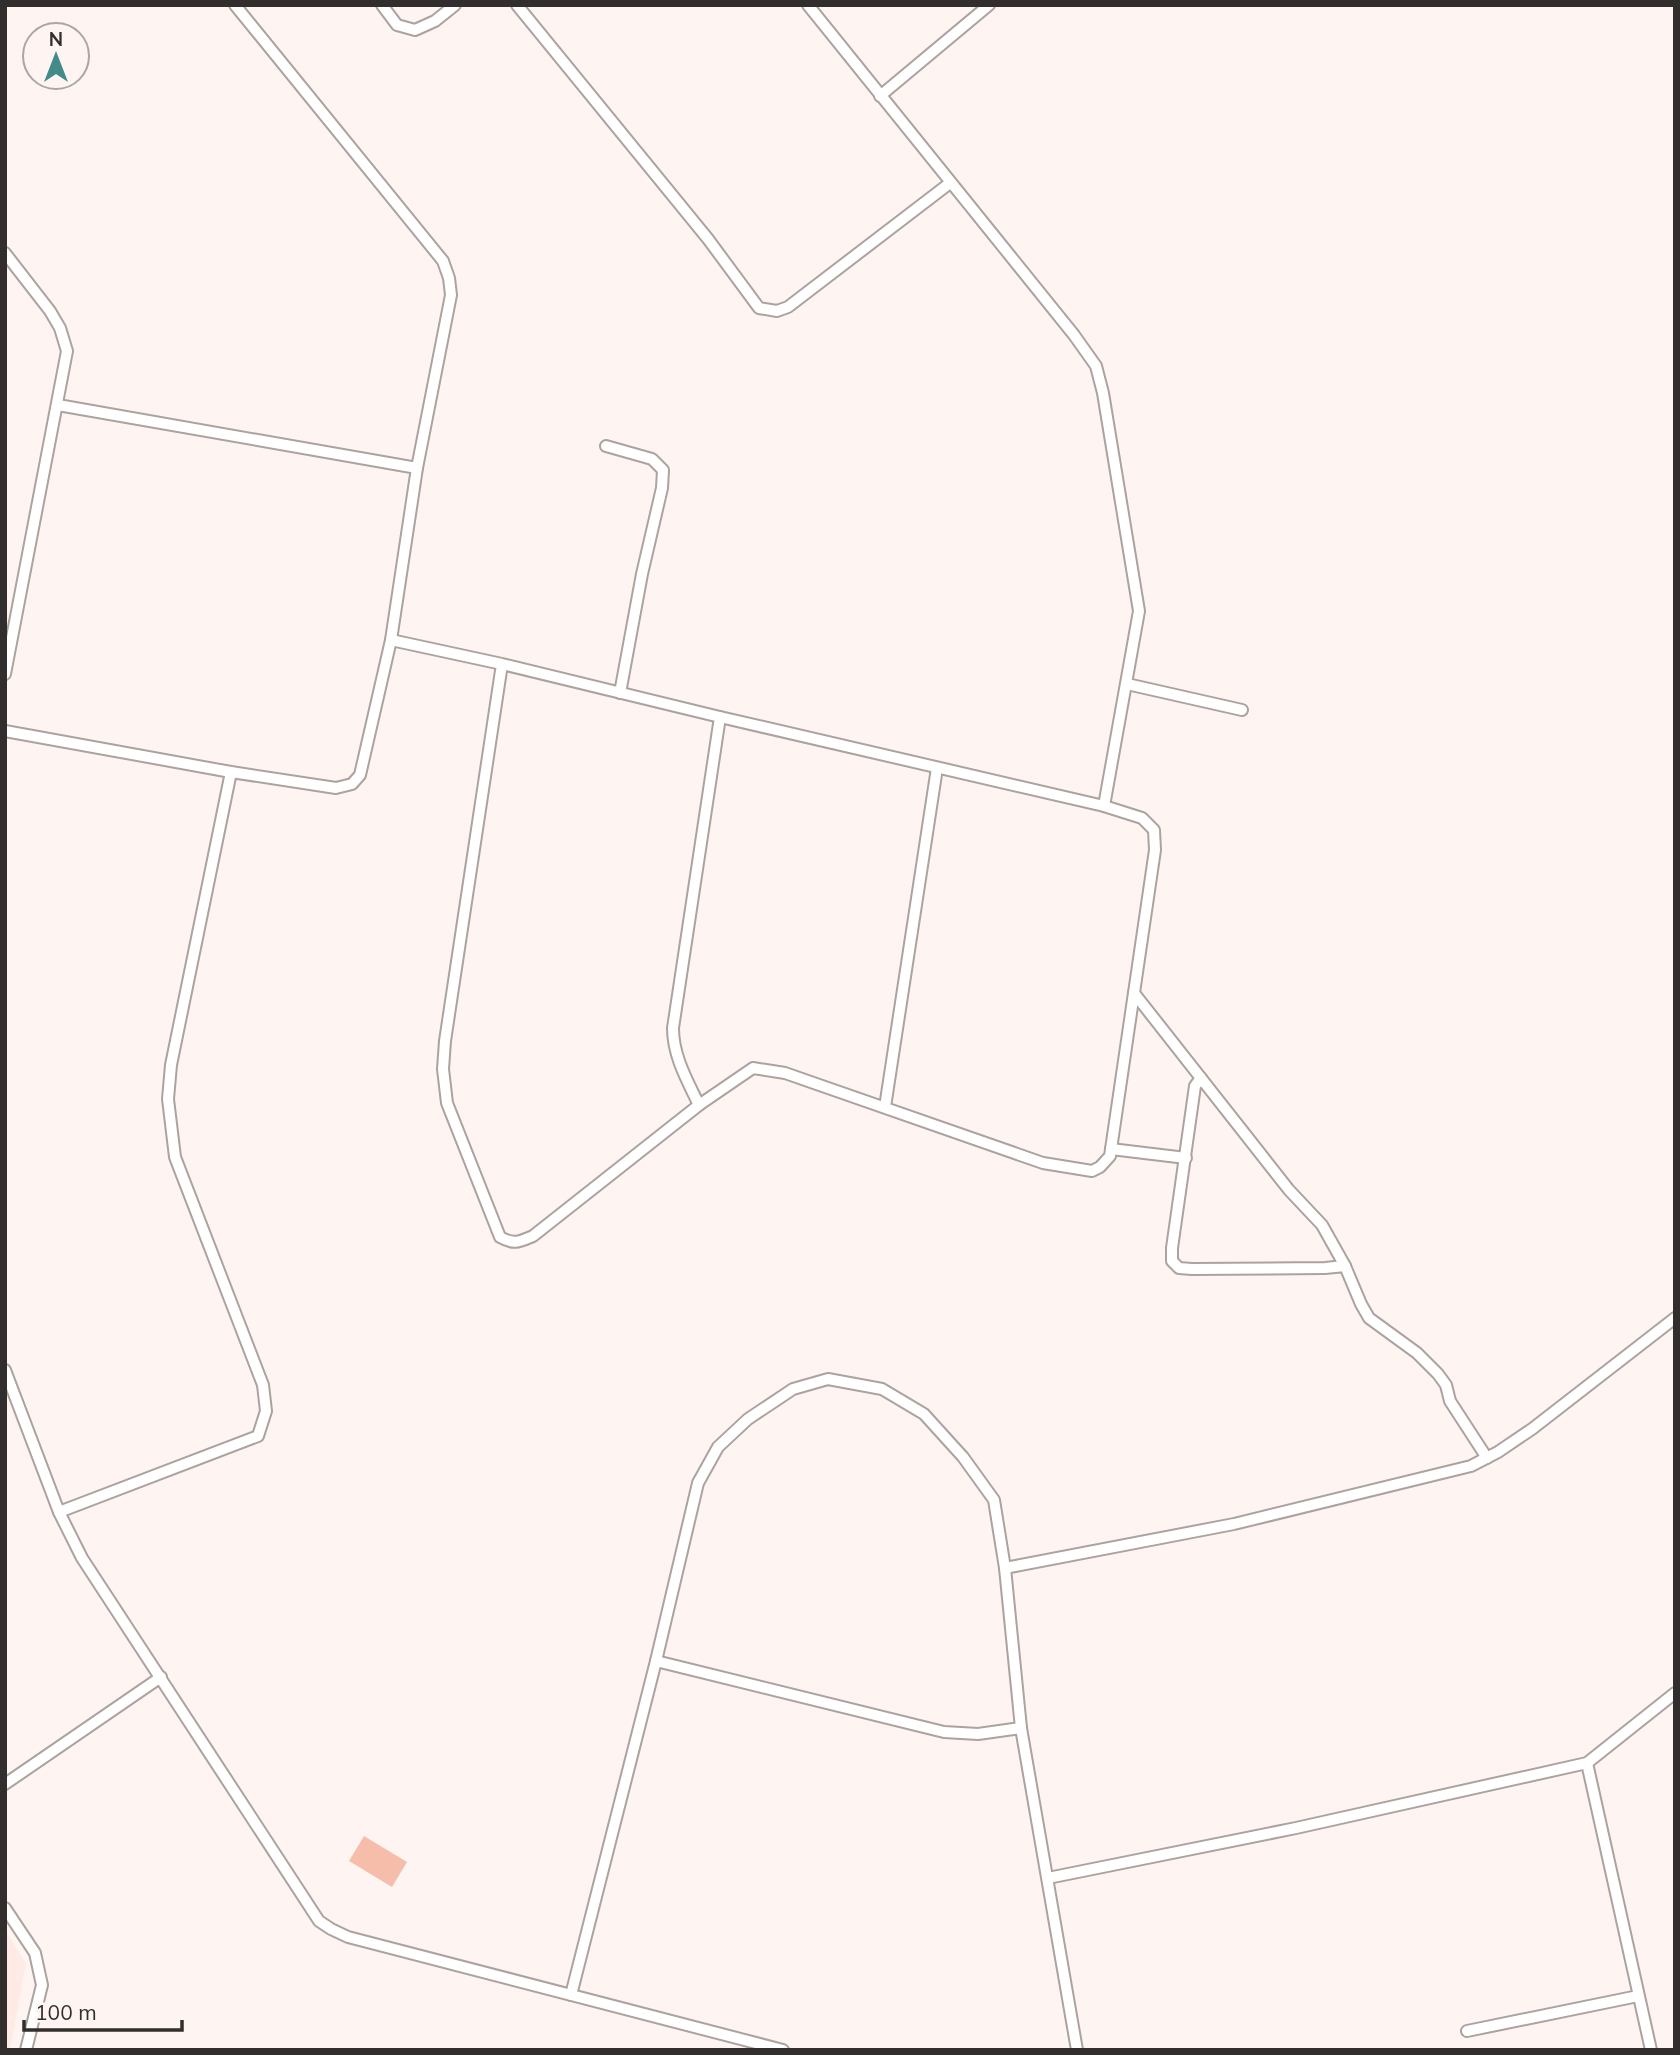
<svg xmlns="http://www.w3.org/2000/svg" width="1680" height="2055" font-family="Mulish,sans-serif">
<rect width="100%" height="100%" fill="#fef5f2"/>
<polygon fill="#ffebe5" points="5,1929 26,1964 10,2050 5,2050"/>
<polygon fill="#f6bdab" points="364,1836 407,1862 392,1887 349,1861"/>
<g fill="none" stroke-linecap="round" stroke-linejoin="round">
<defs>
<g id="street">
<polyline points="382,5 397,25 415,30 435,21 455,5"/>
<polyline points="517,5 708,239 759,308 777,311 788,307 950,183"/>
<polyline points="808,5 1074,335 1096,366 1103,393 1139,611 1104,806"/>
<polyline points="880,96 989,5"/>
<polyline points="5,253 50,311 60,328 67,351 5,674"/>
<polyline points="58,405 417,468"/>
<polyline points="606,446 652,459 663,470 662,488 642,574 620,693"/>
<path d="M 391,640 L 502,664 L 720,717 L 1104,806 L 1142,818 L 1154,830 L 1155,850 L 1110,1156 L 1100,1167 L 1092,1171 L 1043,1163 L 785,1073 L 753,1068 L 699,1105 L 533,1236 C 519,1242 514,1245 500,1237 L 447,1103 L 443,1069 L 445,1041 L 502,664"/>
<polyline points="1127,684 1242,710"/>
<polyline points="5,731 231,772 336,788 352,784 360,775 391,640 417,468 451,295 449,278 443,261 235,5"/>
<polyline points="1134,993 1289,1190 1322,1225 1345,1266"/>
<polyline points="1201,1078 1195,1086 1172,1248 1172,1261 1179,1268 1192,1269 1325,1268 1345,1266 1361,1304 1369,1318 1417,1353 1438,1374 1446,1385 1450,1401 1487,1458"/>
<path d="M 699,1105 C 687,1080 673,1056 673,1028 L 720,717"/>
<polyline points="885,1107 937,768"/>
<polyline points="1111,1149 1186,1158"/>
<polyline points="5,1370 59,1512 82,1558 319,1921 331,1929 348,1937 783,2050"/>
<polyline points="59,1512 258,1436 266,1411 263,1385 175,1157 168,1099 171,1065 231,772"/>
<polyline points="1005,1568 1234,1524 1471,1466 1498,1452 1532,1429 1675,1318"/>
<polyline points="656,1661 944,1732 978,1734 1021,1728"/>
<polyline points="1587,1763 1651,2050"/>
<polyline points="5,1784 161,1677"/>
<polyline points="1048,1878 1296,1828 1587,1763 1675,1693"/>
<polyline points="5,1908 35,1953 42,1985 26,2050"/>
<polyline points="571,1995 656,1661 698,1483 718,1447 748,1419 793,1389 828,1379 882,1389 924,1414 963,1457 994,1500 1005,1568 1021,1728 1077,2050"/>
<polyline points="1467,2031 1638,1996"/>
</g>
</defs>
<use href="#street" stroke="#aca29e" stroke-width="14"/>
<use href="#street" stroke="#fff" stroke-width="10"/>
</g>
<rect width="1680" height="2055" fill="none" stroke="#322e2d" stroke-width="14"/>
<g transform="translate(56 56)"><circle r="33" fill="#fef5f2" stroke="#aca5a3" stroke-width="2"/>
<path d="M0-5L12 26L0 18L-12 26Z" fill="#438b88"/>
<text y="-10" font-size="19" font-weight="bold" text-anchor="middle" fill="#322e2d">N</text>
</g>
<path d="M24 2020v10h158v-10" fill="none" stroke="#322e2d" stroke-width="3.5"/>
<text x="35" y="2020" font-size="21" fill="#322e2d" stroke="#fef5f2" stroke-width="5" paint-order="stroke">100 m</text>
</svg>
